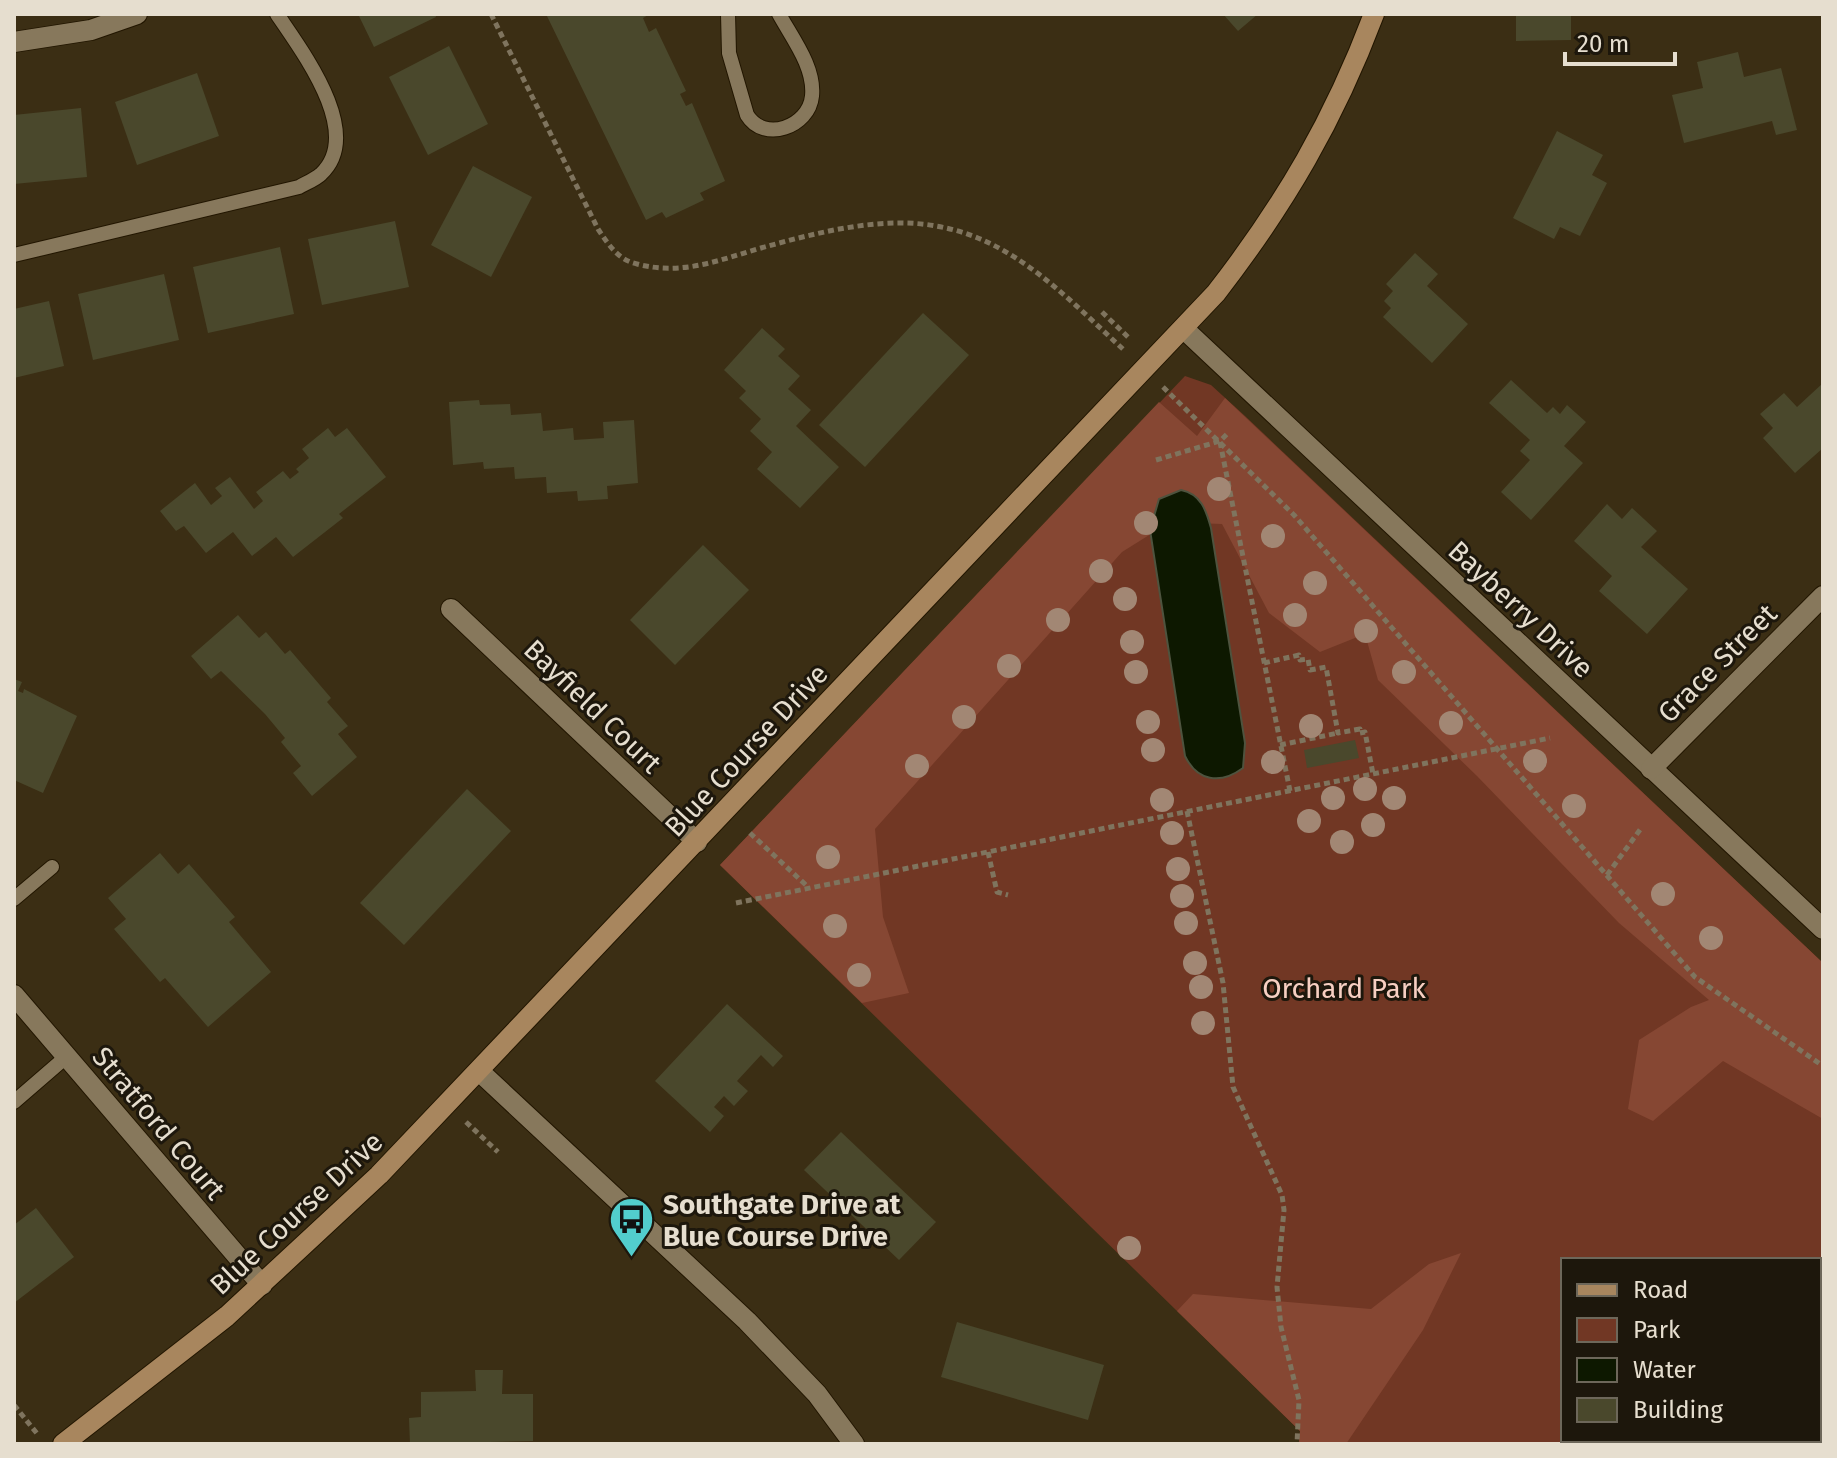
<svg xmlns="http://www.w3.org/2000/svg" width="1837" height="1458" font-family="'Fira Sans',sans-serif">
<rect width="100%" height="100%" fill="#3b2e14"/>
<path fill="#713724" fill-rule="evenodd" d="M 1185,376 L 1211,385 L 1245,416 L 1823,963 L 1823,1444 L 1299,1444 L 1300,1431 L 720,865 ZM 1563,1260 L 1819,1260 L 1819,1440 L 1563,1440 Z"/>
<g fill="#864733">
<polygon points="1225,398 1823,963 1823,1119 1723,1061 1653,1121 1628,1109 1639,1040 1691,1007 1709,1000 1619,923 1477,776 1378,680 1365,634 1320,652 1269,613 1222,524 1170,522 1122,552 875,829 883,917 909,993 862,1003 720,865 1159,402 1197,436"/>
<polygon points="1461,1253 1423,1330 1346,1444 1299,1444 1300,1431 1177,1311 1193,1294 1371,1309 1429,1264"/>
</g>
<path fill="#0d1800" stroke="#4e533e" stroke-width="2" d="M 1181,490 C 1201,494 1206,510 1211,528 L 1245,743 L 1243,768 C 1220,785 1197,781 1185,756 L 1150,530 L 1159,499 Z"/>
<g fill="#4a482c">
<polygon points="358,14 435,14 436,17 374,47"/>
<polygon points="546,14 650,14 643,18 649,32 656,28 686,91 680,94 686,106 692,103 725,181 700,193 704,200 666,218 662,212 646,220"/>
<polygon points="1223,14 1258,14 1238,31"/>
<polygon points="1516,14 1571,14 1571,40 1516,41"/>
<polygon points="449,46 488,124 428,155 389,77"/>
<polygon points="1738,52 1744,77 1781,68 1797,130 1776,135 1772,121 1684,143 1672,95 1703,88 1697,62"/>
<polygon points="197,73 219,136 137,165 115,102"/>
<polygon points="81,108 87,177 14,184 14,115"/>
<polygon points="1557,131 1603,155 1592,175 1607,183 1580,236 1560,227 1554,239 1513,218"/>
<polygon points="473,166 532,197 491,277 431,245"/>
<polygon points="395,221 409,287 322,305 308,239"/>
<polygon points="280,247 294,314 208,333 193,267"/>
<polygon points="1415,253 1438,274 1427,286 1468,324 1432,363 1383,317 1391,308 1384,301 1393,291 1386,284"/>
<polygon points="164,274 179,340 93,360 78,294"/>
<polygon points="49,301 64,366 14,378 14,309"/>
<polygon points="923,313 969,355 865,467 819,425"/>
<polygon points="762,328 785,349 778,356 800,376 788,389 811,410 796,426 839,467 800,508 757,469 772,452 750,431 761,419 739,398 746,391 724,370"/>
<polygon points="1511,380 1547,413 1553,407 1560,414 1567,405 1586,422 1564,446 1583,463 1531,520 1501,492 1530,460 1520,451 1530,440 1489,403"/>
<polygon points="1823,383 1823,448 1795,473 1763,438 1773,428 1760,414 1784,393 1797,407"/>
<polygon points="479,400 480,405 510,404 511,415 541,413 543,431 573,428 574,440 604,438 603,422 634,420 638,483 607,486 608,499 578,501 577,491 547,493 546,477 515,479 514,467 484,469 483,462 453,465 449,402"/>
<polygon points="328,428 335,437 347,428 386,477 339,514 343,518 293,557 276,537 252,556 233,532 206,553 184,526 176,531 160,511 195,483 211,505 222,496 215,488 230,477 254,509 263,501 256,492 283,471 290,479 299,472 296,469 309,458 302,449"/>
<polygon points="1607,504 1622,519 1632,508 1657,531 1641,547 1688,589 1647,634 1599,591 1612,576 1574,541"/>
<polygon points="703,545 749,590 675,665 630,620"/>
<polygon points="238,615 259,638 266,632 285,654 290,650 331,698 327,702 348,726 338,734 357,757 312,796 293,773 301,766 281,742 285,738 265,714 221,671 211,679 191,656"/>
<polygon points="14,679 22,682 18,691 23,693 24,689 77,716 43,793 14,780"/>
<polygon points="1355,740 1359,758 1307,768 1304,750"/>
<polygon points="467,789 511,831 404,945 360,903"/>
<polygon points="160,853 178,874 189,864 235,917 229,922 271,972 208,1027 165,978 160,982 114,929 126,919 108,898"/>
<polygon points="727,1004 783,1056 773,1067 761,1055 737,1081 748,1091 734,1106 724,1096 714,1107 724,1116 710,1132 655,1081"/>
<polygon points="841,1132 936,1222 899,1260 804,1170"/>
<polygon points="36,1208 74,1257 14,1303 14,1225"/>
<polygon points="957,1322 1104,1365 1088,1420 941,1377"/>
<polygon points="475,1370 503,1370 502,1394 533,1394 533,1441 410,1444 409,1418 421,1417 421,1392 476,1391"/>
</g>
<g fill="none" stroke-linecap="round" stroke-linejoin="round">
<defs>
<g id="service">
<path d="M 728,14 L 729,53 L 747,115 C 764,143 809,127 812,96 C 815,67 792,38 779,14"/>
<path d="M 14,255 L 299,187 C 306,183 316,179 321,174 C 365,133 301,50 277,14"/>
<polyline points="14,899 52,867"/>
<polyline points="14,1102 66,1057"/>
</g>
<g id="minor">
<polyline points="14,42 91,30 137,14"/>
<polyline points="1184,329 1823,929"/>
<polyline points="451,609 697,842"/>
<polyline points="1651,769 1823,596"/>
<polyline points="14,995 262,1285"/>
<polyline points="479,1071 747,1321 817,1394 854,1444"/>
</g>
<path id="secondary" d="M 63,1444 L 227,1316 L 379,1175 L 1216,293 C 1285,204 1334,120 1374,14"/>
</defs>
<use href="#service" stroke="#221600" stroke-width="16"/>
<use href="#minor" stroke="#221600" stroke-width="22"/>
<use href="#secondary" stroke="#221600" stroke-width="22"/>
<g stroke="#7f745e" stroke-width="5" stroke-dasharray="6 4" stroke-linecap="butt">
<path d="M 491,14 L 598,229 C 608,244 618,260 637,264 C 682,276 719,260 761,248 C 819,232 887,214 946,228 C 1019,244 1071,302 1124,350"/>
<polyline points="1102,312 1130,339"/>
<polyline points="1163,387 1294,515 1695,977 1823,1066"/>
<polyline points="1220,442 1290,791"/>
<polyline points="1156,460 1220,441 1228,433"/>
<polyline points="1264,663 1299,655 1300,660 1308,659 1310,670 1326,667 1338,733 1360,729 1360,733 1365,732 1373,774"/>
<polyline points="1280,745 1338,733"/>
<polyline points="1187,811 1223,983 1233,1087 1282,1195 1284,1210 1277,1287 1281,1327 1299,1400 1297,1444"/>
<polyline points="750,833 808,887"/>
<polyline points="988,852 997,892 1008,895"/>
<polyline points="1607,875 1642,827"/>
<polyline points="736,903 1550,738"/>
<polyline points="466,1122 498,1152"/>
<polyline points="14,1405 39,1436"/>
</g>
<use href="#service" stroke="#87785c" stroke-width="14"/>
<use href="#minor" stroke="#87785c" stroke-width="20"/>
<use href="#secondary" stroke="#a8865e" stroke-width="20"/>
</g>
<g fill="#a28774">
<circle cx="1219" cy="489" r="12"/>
<circle cx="1146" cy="523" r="12"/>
<circle cx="1273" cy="536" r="12"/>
<circle cx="1101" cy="571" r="12"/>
<circle cx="1315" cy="583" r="12"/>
<circle cx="1125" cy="599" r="12"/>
<circle cx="1295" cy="615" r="12"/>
<circle cx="1058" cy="620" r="12"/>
<circle cx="1366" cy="631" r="12"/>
<circle cx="1132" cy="642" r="12"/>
<circle cx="1009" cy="666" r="12"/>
<circle cx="1136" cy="672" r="12"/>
<circle cx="1404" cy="672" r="12"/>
<circle cx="964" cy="717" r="12"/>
<circle cx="1148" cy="722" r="12"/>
<circle cx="1451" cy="723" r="12"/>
<circle cx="1311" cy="726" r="12"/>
<circle cx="1153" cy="750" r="12"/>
<circle cx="1535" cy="761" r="12"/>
<circle cx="1273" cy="762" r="12"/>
<circle cx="917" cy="766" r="12"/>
<circle cx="1365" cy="789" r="12"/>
<circle cx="1333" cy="798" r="12"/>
<circle cx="1394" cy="798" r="12"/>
<circle cx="1162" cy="800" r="12"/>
<circle cx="1574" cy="806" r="12"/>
<circle cx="1309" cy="821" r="12"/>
<circle cx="1373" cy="825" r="12"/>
<circle cx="1172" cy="833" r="12"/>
<circle cx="1342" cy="842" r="12"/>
<circle cx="828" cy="857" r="12"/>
<circle cx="1178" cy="869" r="12"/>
<circle cx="1663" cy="894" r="12"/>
<circle cx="1182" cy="896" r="12"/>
<circle cx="1186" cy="923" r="12"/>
<circle cx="835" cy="926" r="12"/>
<circle cx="1711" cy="938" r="12"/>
<circle cx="1195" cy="963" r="12"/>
<circle cx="859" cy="975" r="12"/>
<circle cx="1201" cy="987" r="12"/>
<circle cx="1203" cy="1023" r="12"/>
<circle cx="1129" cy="1248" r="12"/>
</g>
<defs>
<symbol id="bus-pin" viewBox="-11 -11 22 30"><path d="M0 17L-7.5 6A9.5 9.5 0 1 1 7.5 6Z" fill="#52cdcd" stroke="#1d170c"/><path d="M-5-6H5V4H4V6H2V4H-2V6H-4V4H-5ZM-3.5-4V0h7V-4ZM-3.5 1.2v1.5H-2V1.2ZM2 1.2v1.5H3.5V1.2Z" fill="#111"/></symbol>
</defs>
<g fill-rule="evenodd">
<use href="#bus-pin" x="606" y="1194" width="51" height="69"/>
</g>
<g text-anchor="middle" stroke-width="6" stroke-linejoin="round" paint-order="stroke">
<g font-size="28" fill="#e6decf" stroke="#1d170c">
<text transform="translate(1521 609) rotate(43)" y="10">Bayberry Drive</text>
<text transform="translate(1717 663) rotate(-45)" y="10">Grace Street</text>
<text transform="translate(593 706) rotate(44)" y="10">Bayfield Court</text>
<text transform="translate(746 750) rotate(-47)" y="10">Blue Course Drive</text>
<text transform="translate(159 1123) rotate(50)" y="10">Stratford Court</text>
<text transform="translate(296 1213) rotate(-43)" y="10">Blue Course Drive</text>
</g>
<g font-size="28" fill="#f7cfc2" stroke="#1d170c">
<text x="1344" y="998">Orchard Park</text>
</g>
<g font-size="28" font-weight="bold" fill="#e6decf" stroke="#1d170c" text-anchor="start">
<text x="663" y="1214">Southgate Drive at<tspan x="663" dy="32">Blue Course Drive</tspan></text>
</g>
</g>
<rect width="1837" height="1458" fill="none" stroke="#e6decf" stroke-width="32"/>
<rect x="1561" y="1258" width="260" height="184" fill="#1d170c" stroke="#6d675a" stroke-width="2"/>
<rect x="1577" y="1284" width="40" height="12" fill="#a8865e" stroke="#6d675a" stroke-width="2"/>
<text x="1633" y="1298" font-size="24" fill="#e6decf">Road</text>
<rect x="1577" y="1318" width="40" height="24" fill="#713724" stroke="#6d675a" stroke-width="2"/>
<text x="1633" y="1338" font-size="24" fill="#e6decf">Park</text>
<rect x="1577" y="1358" width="40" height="24" fill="#0d1800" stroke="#6d675a" stroke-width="2"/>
<text x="1633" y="1378" font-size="24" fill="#e6decf">Water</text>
<rect x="1577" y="1398" width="40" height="24" fill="#4a482c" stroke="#6d675a" stroke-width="2"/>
<text x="1633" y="1418" font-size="24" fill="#e6decf">Building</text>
<path d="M1565 52v12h110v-12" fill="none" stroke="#e6decf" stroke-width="4"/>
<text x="1577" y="52" font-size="24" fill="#e6decf" stroke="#1d170c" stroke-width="6" paint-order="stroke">20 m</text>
</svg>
